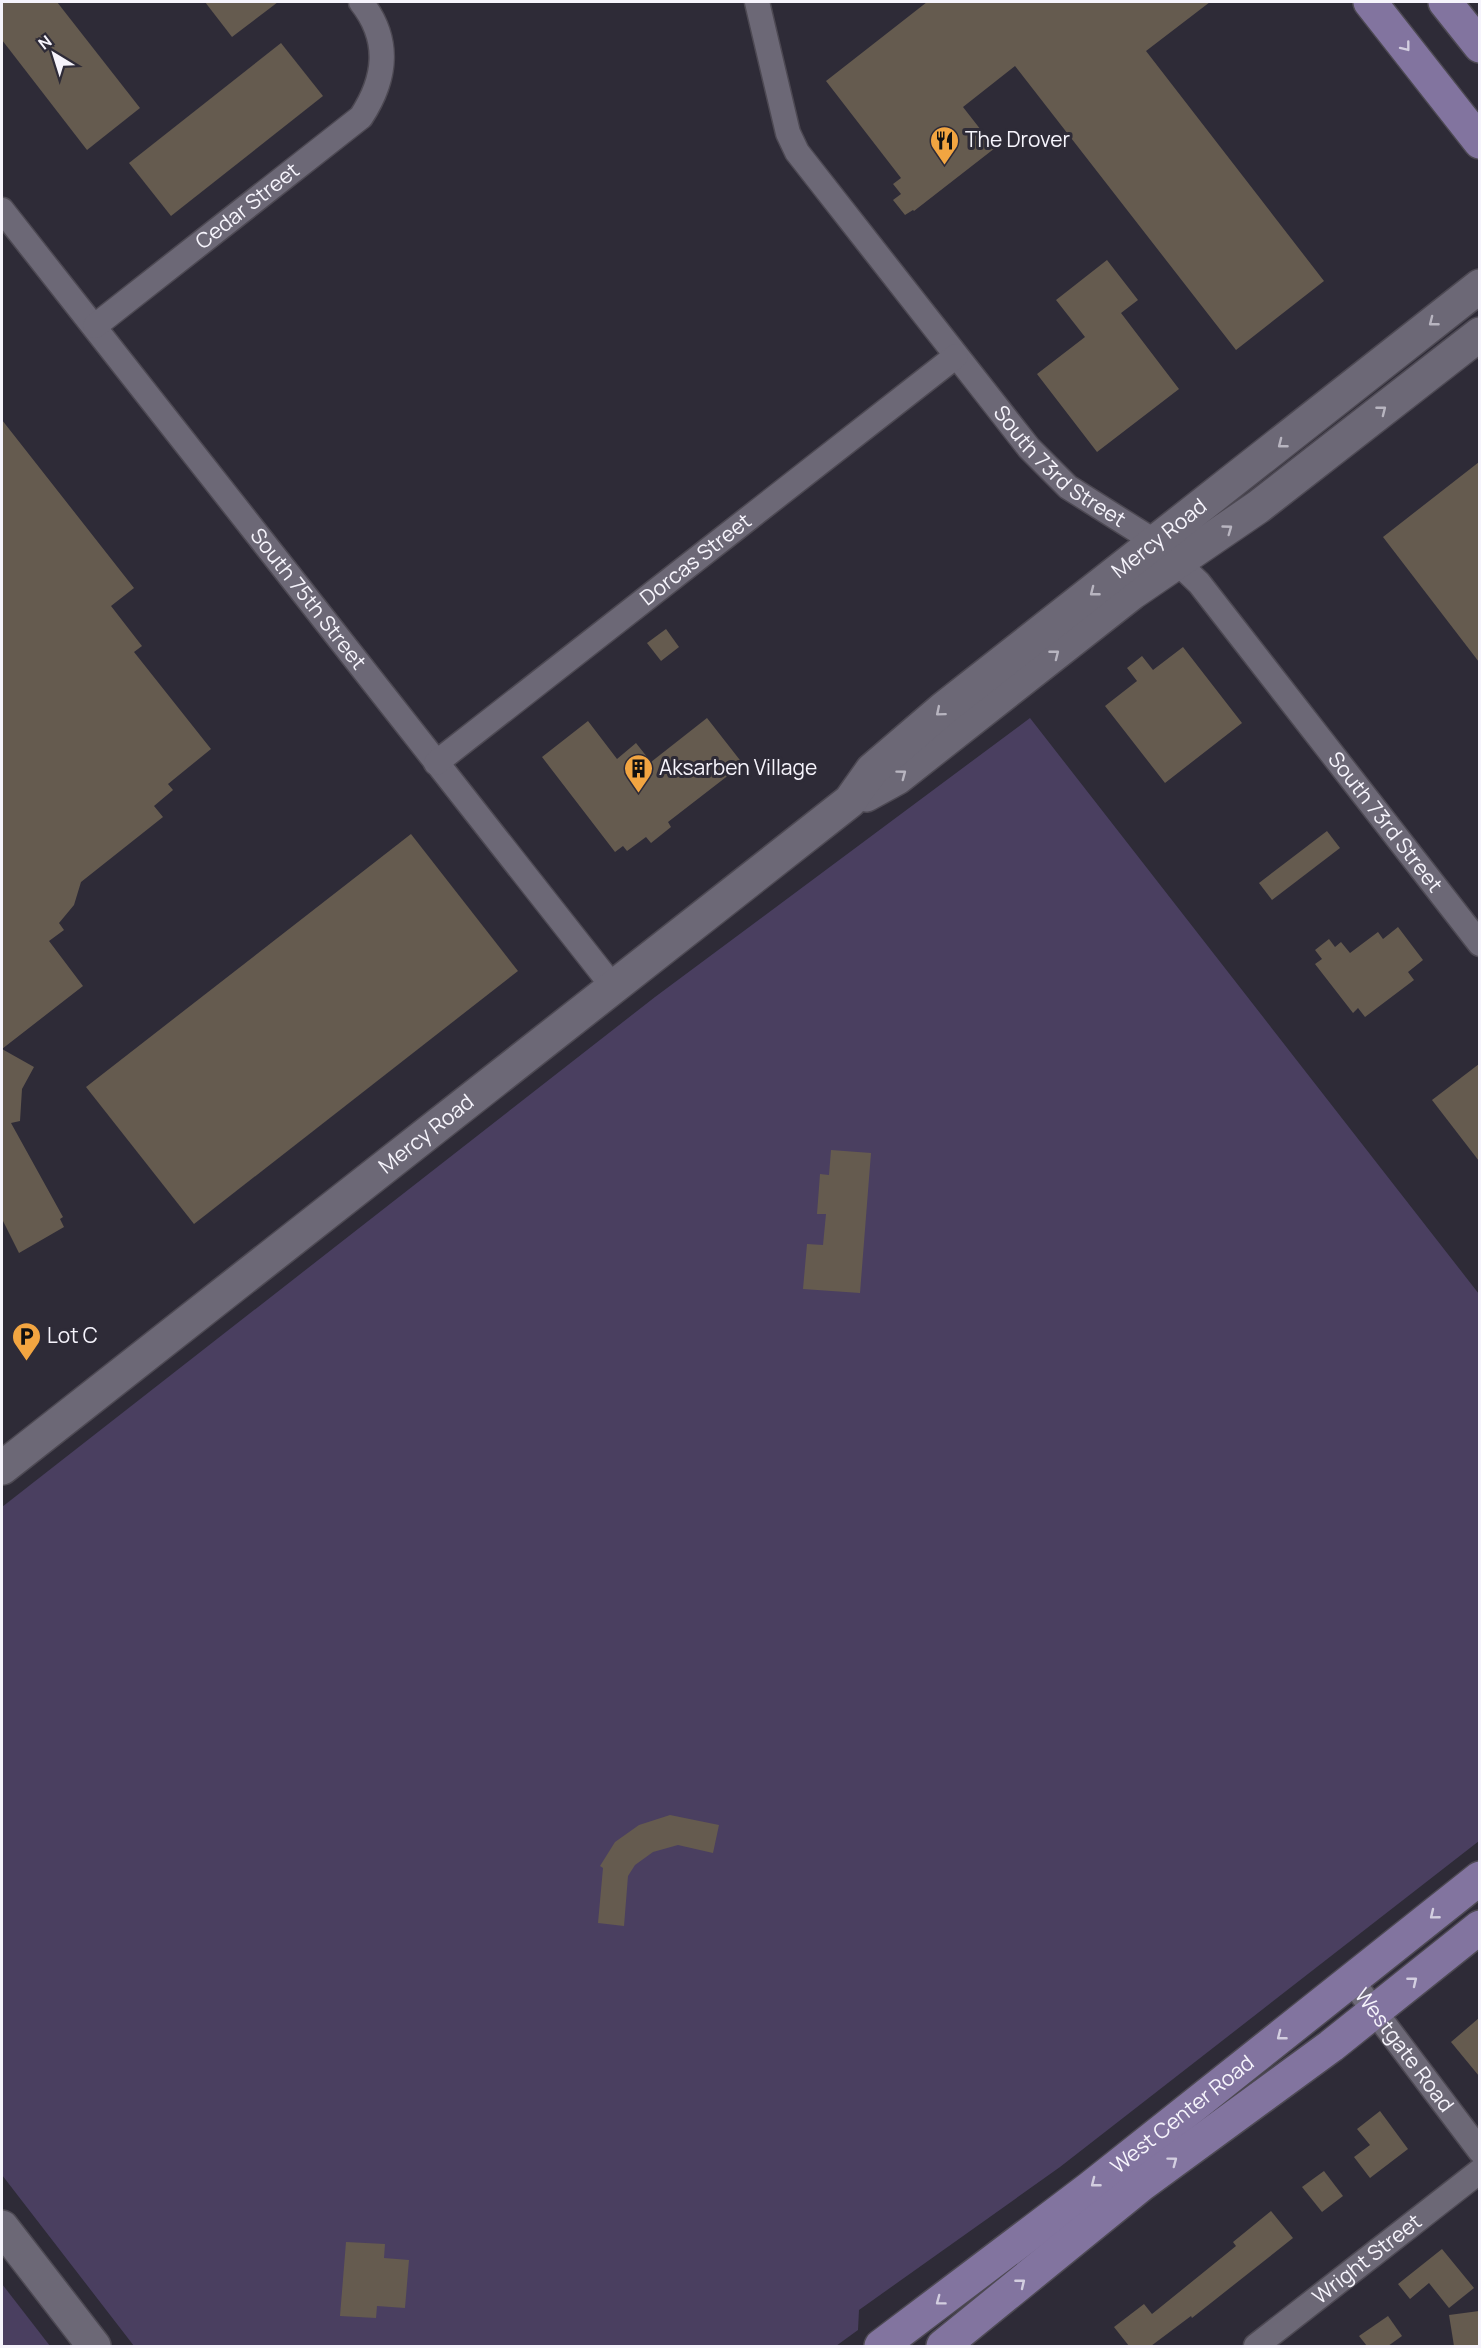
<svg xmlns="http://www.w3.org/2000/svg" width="1481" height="2348" font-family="Manrope,sans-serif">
<rect width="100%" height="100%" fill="#2e2b37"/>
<g fill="#4a3f60">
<polygon points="1030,718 1479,1294 1479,1841 1060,2167 859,2310 858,2330 836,2346 134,2346 2,2175 2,1507 655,997"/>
<polygon points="2,2284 50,2346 2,2346"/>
</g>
<g fill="#655b4f">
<polygon points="2,2 57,2 140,108 87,150 2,40"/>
<polygon points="205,2 278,2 232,37"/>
<polygon points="927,2 1210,2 1146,51 1324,281 1236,350 1015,66 963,107 995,148 914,211 913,210 905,215 893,200 901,194 893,184 901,178 826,81"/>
<polygon points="281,43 323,96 171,216 129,163"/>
<polygon points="1107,260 1138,300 1121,313 1179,389 1097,452 1037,374 1085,337 1056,300"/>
<polygon points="2,420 134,588 111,606 142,646 134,652 211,749 168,784 173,790 154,806 163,817 81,882 74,905 59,923 64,930 49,941 83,986 2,1049"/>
<polygon points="1479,462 1479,662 1383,537"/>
<polygon points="666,629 679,647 661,661 647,643"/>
<polygon points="1183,647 1242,723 1165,783 1105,706 1137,681 1127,668 1142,656 1153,670"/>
<polygon points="707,718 743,764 668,822 671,827 651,843 646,837 627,851 623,846 615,852 542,757 588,721 617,759 636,743 651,762"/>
<polygon points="1327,831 1340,848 1272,900 1259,883"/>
<polygon points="411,834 518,971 194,1224 86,1087"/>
<polygon points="1398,927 1423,960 1408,972 1414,980 1365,1017 1358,1008 1353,1013 1315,964 1322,959 1315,950 1329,939 1335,947 1341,942 1350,953 1378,932 1383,939"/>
<polygon points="2,1049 34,1067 22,1089 20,1121 11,1123 63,1217 60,1219 64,1227 19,1253 2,1219"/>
<polygon points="1479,1064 1479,1161 1432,1100"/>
<polygon points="831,1150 871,1153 860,1293 803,1289 807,1244 823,1245 826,1214 817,1214 820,1174 829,1175"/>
<polygon points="670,1815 719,1825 713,1853 678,1845 653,1852 635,1865 628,1876 624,1926 598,1923 603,1868 600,1866 615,1842 639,1825"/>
<polygon points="1479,2018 1479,2076 1451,2042"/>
<polygon points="1380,2111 1408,2149 1370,2178 1354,2157 1370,2145 1357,2129"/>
<polygon points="1324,2171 1343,2196 1322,2212 1302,2187"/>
<polygon points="1271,2211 1293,2238 1192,2318 1191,2316 1151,2346 1129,2346 1114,2327 1144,2304 1152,2314 1236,2246 1233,2242"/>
<polygon points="346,2242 385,2244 384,2258 409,2260 405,2308 377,2306 376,2318 340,2316"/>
<polygon points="1442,2249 1474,2288 1449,2308 1429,2283 1410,2299 1398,2284"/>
<polygon points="1479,2311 1479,2346 1454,2346 1449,2315"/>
<polygon points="1388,2316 1402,2336 1388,2346 1367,2346 1359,2336"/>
</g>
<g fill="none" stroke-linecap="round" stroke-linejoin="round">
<defs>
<g id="street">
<path id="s1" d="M 757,2 L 788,133 L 797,152 L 1029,448 L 1068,487 L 1157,543 L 1199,583 L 1480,944"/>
<path id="s2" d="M 2,210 L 614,988"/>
<path id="s3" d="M 95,326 L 361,117 C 386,79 391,40 361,2"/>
<path id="s4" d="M 436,763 L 956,356"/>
<path id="s5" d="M 1351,1980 L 1480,2151"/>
<path id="s6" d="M 1256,2346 L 1480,2171"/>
</g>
<g id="secondary">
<polyline points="866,795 897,778 1132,593 1258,507 1480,334"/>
<path id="s7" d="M 2,1468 L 850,801 L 872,770 L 943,709 L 1480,286"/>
<polyline points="2,2227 94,2346"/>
</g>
<g id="primary">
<polyline points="1370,2 1480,142"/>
<polyline points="1445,2 1480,46"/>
<path id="s8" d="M 881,2346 L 1090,2188 L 1480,1878"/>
<polyline points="943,2346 1141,2185 1331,2046 1480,1927"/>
</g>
</defs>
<use href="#street" stroke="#4d4953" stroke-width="27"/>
<use href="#secondary" stroke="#4d4953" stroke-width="36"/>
<use href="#primary" stroke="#4d4953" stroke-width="36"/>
<use href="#street" stroke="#6c6876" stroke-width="24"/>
<use href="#secondary" stroke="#6c6876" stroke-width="33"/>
<use href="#primary" stroke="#82749f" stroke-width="33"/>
</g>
<defs><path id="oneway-chevron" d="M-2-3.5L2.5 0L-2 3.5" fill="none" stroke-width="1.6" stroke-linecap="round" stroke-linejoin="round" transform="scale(1.5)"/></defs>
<g stroke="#d3cee0">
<use href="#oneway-chevron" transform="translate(1406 47) rotate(52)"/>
<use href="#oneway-chevron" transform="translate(1434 1915) rotate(141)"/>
<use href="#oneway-chevron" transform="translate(1413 1981) rotate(-39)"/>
<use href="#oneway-chevron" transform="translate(1281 2036) rotate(142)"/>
<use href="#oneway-chevron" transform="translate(1173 2161) rotate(-37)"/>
<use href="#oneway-chevron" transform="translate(1095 2183) rotate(142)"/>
<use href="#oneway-chevron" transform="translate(1021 2283) rotate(-39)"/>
<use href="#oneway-chevron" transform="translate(940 2301) rotate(143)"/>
</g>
<g stroke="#b8b5c0">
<use href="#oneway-chevron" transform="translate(1433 322) rotate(142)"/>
<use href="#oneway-chevron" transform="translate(1382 410) rotate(-38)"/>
<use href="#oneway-chevron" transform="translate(1282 444) rotate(142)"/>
<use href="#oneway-chevron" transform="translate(1228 529) rotate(-36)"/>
<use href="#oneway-chevron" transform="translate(1094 592) rotate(142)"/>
<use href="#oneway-chevron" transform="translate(1055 654) rotate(-38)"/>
<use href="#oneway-chevron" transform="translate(940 712) rotate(140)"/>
<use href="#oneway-chevron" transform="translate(902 774) rotate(-37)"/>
</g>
<defs>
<symbol id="restaurant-pin" viewBox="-11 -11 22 30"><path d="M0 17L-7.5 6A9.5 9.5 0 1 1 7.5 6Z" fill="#f2a541" stroke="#2e2b37"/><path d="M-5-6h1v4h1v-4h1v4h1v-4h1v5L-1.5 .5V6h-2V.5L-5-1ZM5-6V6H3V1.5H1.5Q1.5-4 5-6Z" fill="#111"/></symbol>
<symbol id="building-pin" viewBox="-11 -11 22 30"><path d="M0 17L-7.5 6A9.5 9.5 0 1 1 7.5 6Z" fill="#f2a541" stroke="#2e2b37"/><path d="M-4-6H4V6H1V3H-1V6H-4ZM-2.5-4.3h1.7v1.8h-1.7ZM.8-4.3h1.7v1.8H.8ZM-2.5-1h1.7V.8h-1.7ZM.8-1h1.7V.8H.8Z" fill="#111"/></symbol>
<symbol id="parking-pin" viewBox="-11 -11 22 30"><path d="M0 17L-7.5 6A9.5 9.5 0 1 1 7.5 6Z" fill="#f2a541" stroke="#2e2b37"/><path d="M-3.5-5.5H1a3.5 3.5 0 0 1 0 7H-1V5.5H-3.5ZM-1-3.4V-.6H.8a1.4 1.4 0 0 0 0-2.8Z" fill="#111"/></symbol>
</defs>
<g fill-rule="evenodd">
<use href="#restaurant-pin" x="928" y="124" width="33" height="45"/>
<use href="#building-pin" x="622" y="752" width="33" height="45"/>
<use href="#parking-pin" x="10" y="1320" width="33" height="45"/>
</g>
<g text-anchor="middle" stroke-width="6" stroke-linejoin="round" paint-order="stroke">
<g font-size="21" fill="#f6f4fc" stroke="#2e2b37" text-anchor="start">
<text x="965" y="147">The Drover</text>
<text x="659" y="775">Aksarben Village</text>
<text x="47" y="1343">Lot C</text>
</g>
<g font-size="21" fill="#f6f4fc" stroke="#2e2b37">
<text dy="7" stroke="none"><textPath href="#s3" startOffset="194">Cedar Street</textPath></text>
<text dy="7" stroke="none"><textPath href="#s1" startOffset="567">South 73rd Street</textPath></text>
<text dy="7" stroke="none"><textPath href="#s7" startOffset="1486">Mercy Road</textPath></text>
<text dy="7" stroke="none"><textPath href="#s4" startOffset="330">Dorcas Street</textPath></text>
<text dy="7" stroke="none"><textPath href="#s2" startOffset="495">South 75th Street</textPath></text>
<text dy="7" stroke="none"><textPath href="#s1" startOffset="1053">South 73rd Street</textPath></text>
<text dy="7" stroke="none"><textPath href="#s7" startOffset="540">Mercy Road</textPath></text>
<text dy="7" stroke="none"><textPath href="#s5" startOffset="88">Westgate Road</textPath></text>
<text dy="7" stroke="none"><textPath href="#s8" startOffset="380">West Center Road</textPath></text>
<text dy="7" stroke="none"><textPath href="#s6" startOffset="141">Wright Street</textPath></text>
</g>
</g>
<rect width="1481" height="2348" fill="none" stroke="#f6f4fc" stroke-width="6"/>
<g transform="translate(54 54) rotate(322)" stroke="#2e2b37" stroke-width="4.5" paint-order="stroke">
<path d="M0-4.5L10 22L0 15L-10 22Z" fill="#f6f4fc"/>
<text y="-9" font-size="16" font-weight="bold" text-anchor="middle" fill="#f6f4fc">N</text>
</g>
</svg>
